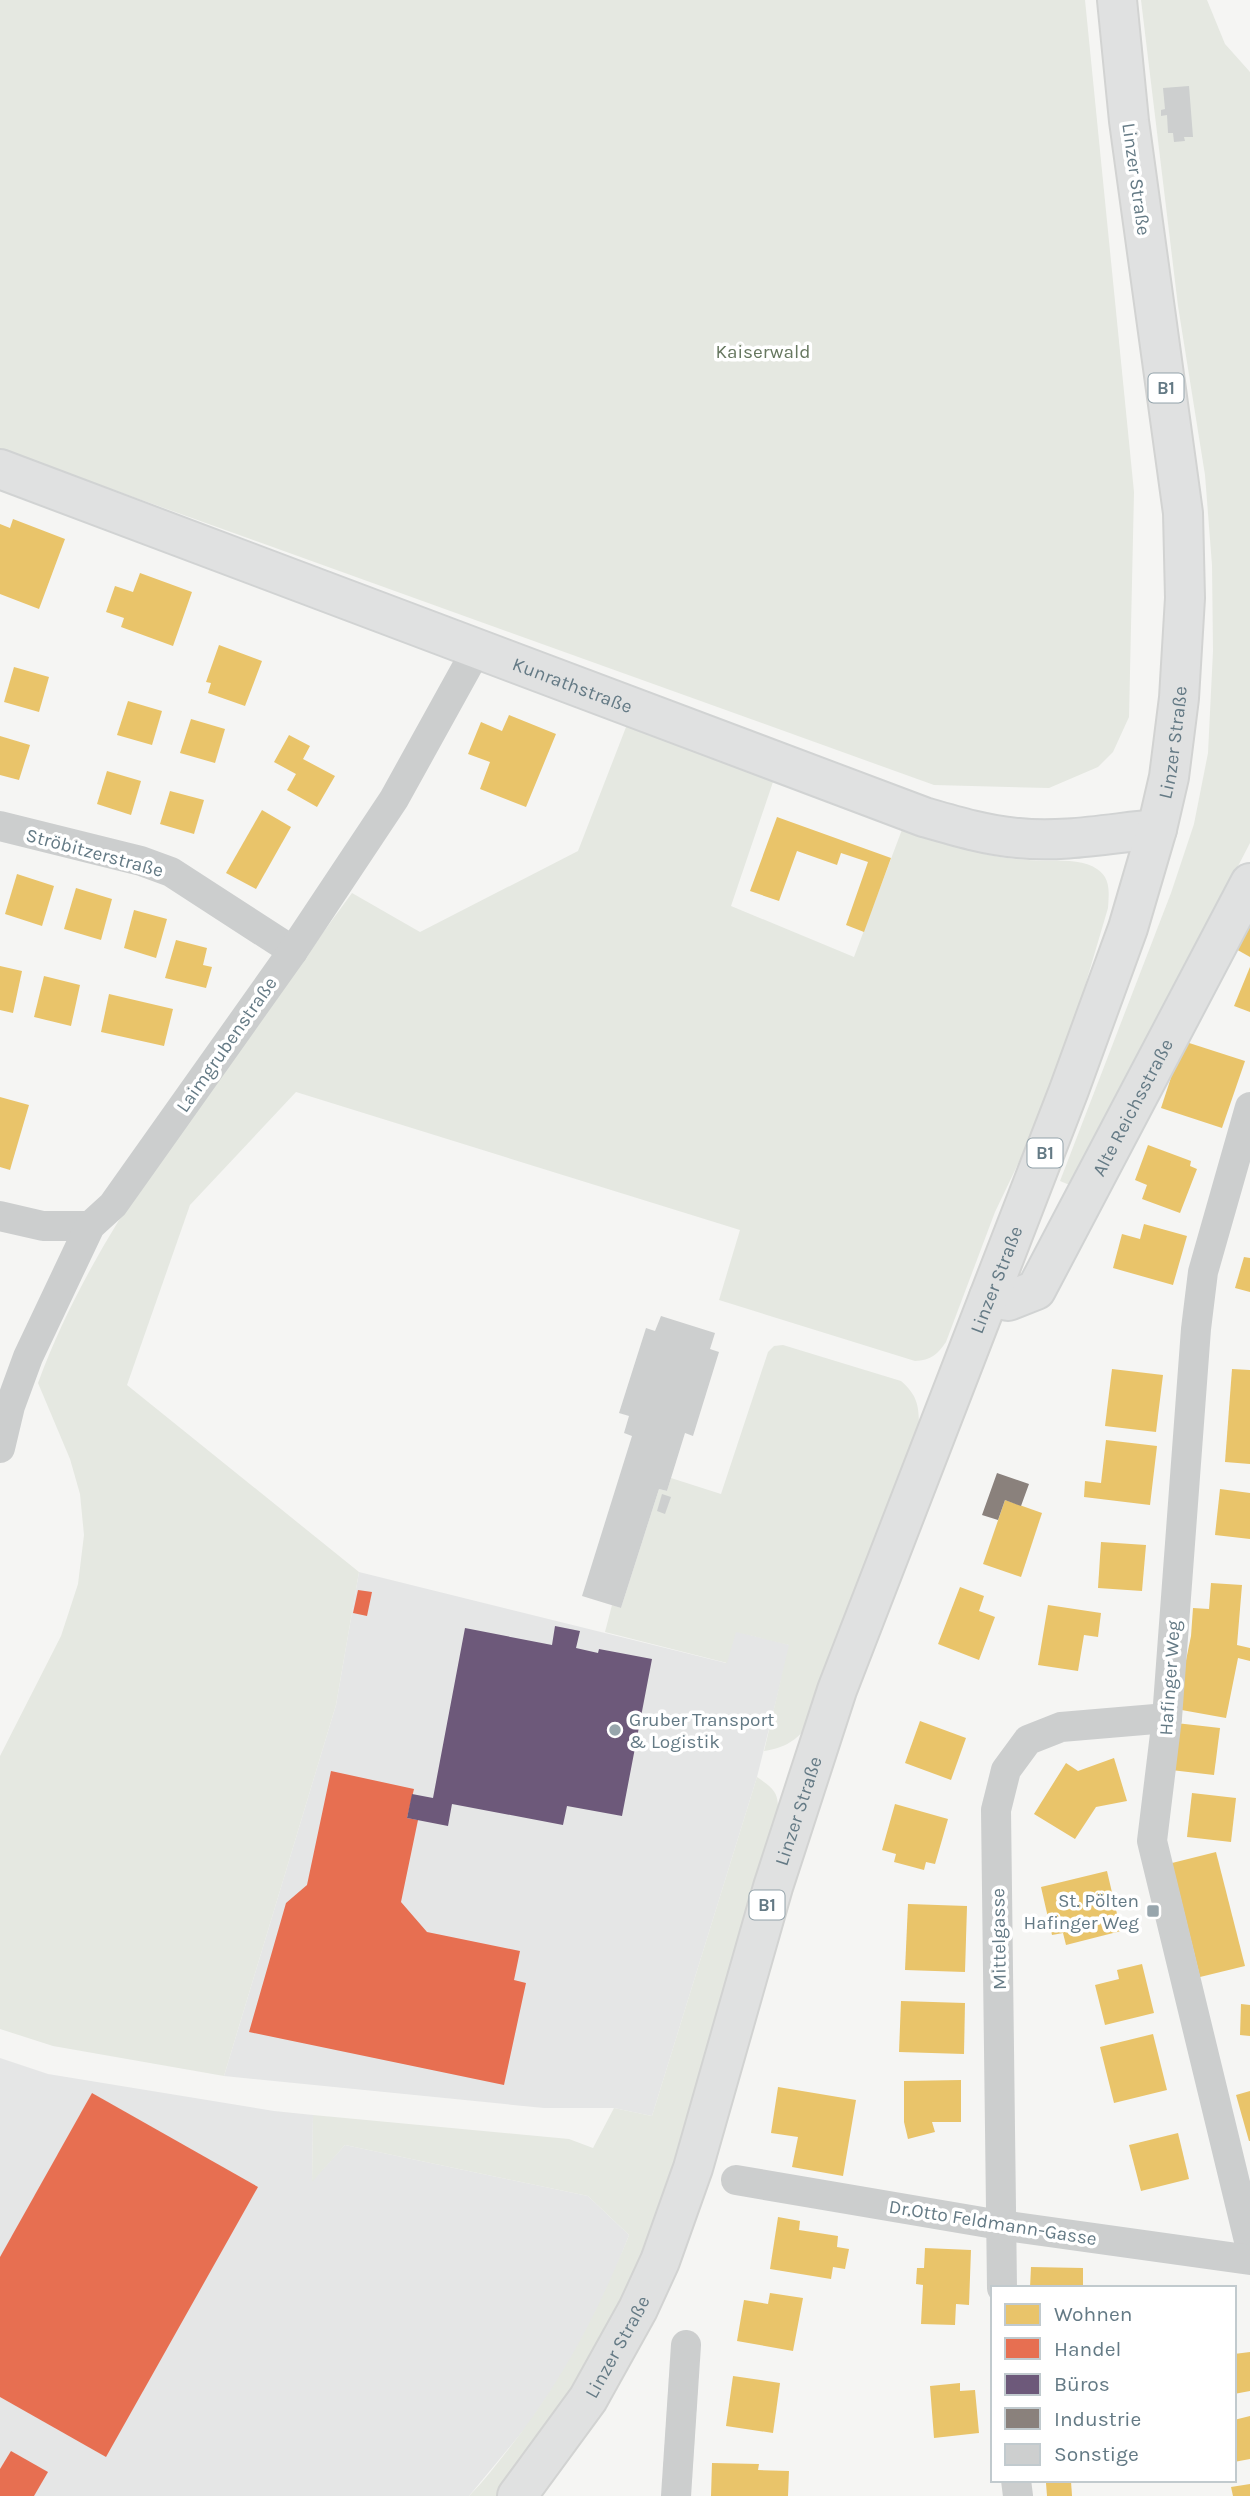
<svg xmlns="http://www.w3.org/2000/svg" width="1250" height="2496" font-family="Karla,sans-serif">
<rect width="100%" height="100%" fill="#f5f5f3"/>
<g fill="#e5e6e6">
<polygon points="359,1572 726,1663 735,1631 790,1645 757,1777 652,2116 614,2108 544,2108 224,2076 336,1705"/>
<polygon points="0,2058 48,2074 274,2111 313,2115 312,2181 345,2145 588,2196 629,2235 610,2284 568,2366 527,2426 469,2496 0,2496"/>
</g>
<g fill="#e5e8e1">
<polygon points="0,0 1085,0 1134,492 1129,717 1113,752 1098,767 1049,788 934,785 0,449"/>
<polygon points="1141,0 1207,0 1225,44 1250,72 1250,843 1072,1186 1060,1181 1171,893 1194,824 1208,753 1213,651 1212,565 1205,475 1178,306"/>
<path d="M 628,722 L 774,779 L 731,906 L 854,957 L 903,827 C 944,842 984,858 1028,860 C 1048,862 1080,857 1097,869 C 1111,878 1109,893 1108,908 L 1069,1040 L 1028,1143 L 995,1212 L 946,1342 C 937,1355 931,1360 915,1361 L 719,1300 L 740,1230 L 296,1092 L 190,1205 L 127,1385 L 359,1572 L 336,1705 L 224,2076 L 53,2046 L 0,2029 L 0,1756 L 61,1636 L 78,1584 L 84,1535 L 80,1494 L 70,1459 L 38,1383 C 80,1269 149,1170 220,1073 C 264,1013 308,953 352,893 L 420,932 L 578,851 Z"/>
<path d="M 783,1345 L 901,1381 C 917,1395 919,1405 919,1426 L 806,1728 C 793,1743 783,1748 764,1751 L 789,1645 L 736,1632 L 727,1663 L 605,1632 L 612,1605 L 621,1608 L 659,1489 L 667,1491 L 671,1478 L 721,1494 L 768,1352 L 774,1346 Z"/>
<path d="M 757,1777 C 776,1790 779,1793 778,1817 L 665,2207 L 601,2346 L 512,2477 L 496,2496 L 469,2496 C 483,2482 495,2466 507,2451 C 560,2385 598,2313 629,2235 L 588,2196 L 345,2145 L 312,2182 L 313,2115 L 569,2139 L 593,2148 L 614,2108 L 652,2116 Z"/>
</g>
<g fill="#e9c46a">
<polygon points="13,519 65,539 39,609 0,594 0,524 10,528"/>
<polygon points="140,573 192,592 173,646 121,627 124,618 106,612 115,586 133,592"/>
<polygon points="219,645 262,661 245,706 208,693 211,683 206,682"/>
<polygon points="14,667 49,677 39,712 4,702"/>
<polygon points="128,701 162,711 152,745 117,735"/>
<polygon points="509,715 556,734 526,807 480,789 490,762 468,754 481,722 502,731"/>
<polygon points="191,719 225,729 215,763 180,753"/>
<polygon points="289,735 310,746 303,759 335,776 317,807 287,790 296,774 274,762"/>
<polygon points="0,736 30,745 19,780 0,775"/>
<polygon points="107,771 141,781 131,815 97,804"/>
<polygon points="170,791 204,800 194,834 160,824"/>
<polygon points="262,810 291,827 256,889 226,873"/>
<polygon points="777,817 891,858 864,932 846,925 868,862 841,853 837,865 797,851 779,901 750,891"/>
<polygon points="17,874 54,886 42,926 5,914"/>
<polygon points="76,888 112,899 101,940 64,929"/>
<polygon points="134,910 167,919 156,958 124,948"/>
<polygon points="1250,918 1250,957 1234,948"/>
<polygon points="176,940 207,948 203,965 212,967 206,988 165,978"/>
<polygon points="0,966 22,971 13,1013 0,1010"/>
<polygon points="1250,967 1250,1012 1234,1006"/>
<polygon points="44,976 80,985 71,1026 34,1017"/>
<polygon points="109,994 173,1009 164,1046 101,1032"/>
<polygon points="1183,1041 1245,1061 1222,1128 1161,1108"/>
<polygon points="0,1097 29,1105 10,1170 0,1167"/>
<polygon points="1148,1145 1191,1161 1190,1166 1197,1169 1180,1213 1142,1199 1147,1185 1135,1180"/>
<polygon points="1144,1224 1187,1236 1173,1285 1113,1268 1122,1234 1140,1239"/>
<polygon points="1244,1257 1250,1258 1250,1292 1235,1288"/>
<polygon points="1112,1369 1163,1375 1156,1432 1105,1426"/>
<polygon points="1232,1369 1250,1370 1250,1464 1225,1462"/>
<polygon points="1106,1440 1157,1446 1150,1505 1084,1497 1085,1481 1101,1483"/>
<polygon points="1220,1489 1250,1493 1250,1539 1215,1535"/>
<polygon points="1005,1500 1042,1513 1021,1577 983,1564"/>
<polygon points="1101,1542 1146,1545 1142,1591 1098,1588"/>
<polygon points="1211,1583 1242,1585 1237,1645 1250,1648 1250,1661 1238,1658 1226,1718 1176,1709 1191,1636 1193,1608 1209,1609"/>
<polygon points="960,1587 984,1596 979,1611 995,1617 979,1660 938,1644"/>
<polygon points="1048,1605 1101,1613 1098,1637 1084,1635 1078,1671 1038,1665"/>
<polygon points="920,1721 966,1738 951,1780 905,1763"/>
<polygon points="1176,1723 1220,1728 1214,1775 1171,1770"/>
<polygon points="1114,1758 1127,1801 1096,1807 1075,1839 1034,1814 1066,1763 1078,1771"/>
<polygon points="1192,1793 1236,1798 1231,1842 1187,1837"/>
<polygon points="895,1804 948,1819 935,1864 926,1862 924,1870 894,1862 896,1854 882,1850"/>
<polygon points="1216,1852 1245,1966 1200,1977 1172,1863"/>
<polygon points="1107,1871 1121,1931 1066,1945 1063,1933 1052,1935 1041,1887"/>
<polygon points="908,1904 967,1906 965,1972 905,1970"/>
<polygon points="1142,1964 1154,2013 1105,2025 1095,1985 1119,1979 1117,1970"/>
<polygon points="901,2001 965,2003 964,2054 899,2052"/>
<polygon points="1241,2004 1250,2005 1250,2036 1240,2035"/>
<polygon points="1153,2034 1167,2090 1114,2103 1100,2047"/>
<polygon points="961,2080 961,2122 932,2122 935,2132 908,2139 904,2122 904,2081"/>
<polygon points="778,2087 856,2100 843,2176 792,2167 798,2137 771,2133"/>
<polygon points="1250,2091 1250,2141 1249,2141 1236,2095"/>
<polygon points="1178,2133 1189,2179 1141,2191 1129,2145"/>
<polygon points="778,2217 800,2221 799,2230 838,2236 837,2247 849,2249 845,2269 833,2267 831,2279 770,2269"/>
<polygon points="925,2248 971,2250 969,2305 956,2304 955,2325 921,2324 923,2285 916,2284 917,2268 924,2268"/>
<polygon points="1031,2267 1083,2268 1083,2288 1030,2288"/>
<polygon points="770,2293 803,2298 793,2351 737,2341 744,2300 768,2304"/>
<polygon points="1250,2352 1250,2391 1234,2394 1234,2354"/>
<polygon points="733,2376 780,2383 773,2433 726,2426"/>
<polygon points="960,2383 960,2391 975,2390 979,2433 934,2438 930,2386"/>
<polygon points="1250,2416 1250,2459 1234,2462 1234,2420"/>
<polygon points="712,2463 759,2464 758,2470 789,2471 788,2496 711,2496"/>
<polygon points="1071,2481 1072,2496 1047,2496 1046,2483"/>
<polygon points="1250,2484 1250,2496 1233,2496 1231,2487"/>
</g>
<g fill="#e76f51">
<polygon points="358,1590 372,1592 367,1616 353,1613"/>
<polygon points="331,1771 414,1789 407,1818 418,1820 401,1902 427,1932 520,1951 514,1980 526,1983 504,2085 249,2032 286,1903 307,1885"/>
<polygon points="92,2093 258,2187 106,2457 0,2397 0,2257"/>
<polygon points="11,2451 48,2472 34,2496 0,2496 0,2469"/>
</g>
<polygon fill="#6d597a" points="555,1626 580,1631 576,1648 598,1653 599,1649 652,1659 622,1816 567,1806 563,1825 452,1804 448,1826 407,1818 412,1794 433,1798 465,1628 552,1645"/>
<polygon fill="#8a817c" points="997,1473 1029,1484 1021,1506 1005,1500 998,1520 982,1515"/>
<g fill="#cdcfcf">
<polygon points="1189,86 1193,137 1184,137 1185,141 1174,142 1173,133 1168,133 1167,115 1161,116 1161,110 1165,109 1163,88"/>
<polygon points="661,1316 715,1333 710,1349 719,1352 693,1436 685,1433 667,1491 659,1489 621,1608 582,1596 632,1436 624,1433 629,1416 619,1413 646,1328 655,1331"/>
<polygon points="662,1494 671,1497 665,1514 657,1511"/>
</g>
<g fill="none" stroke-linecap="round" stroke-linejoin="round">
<defs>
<g id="secondary">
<path id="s1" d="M 0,469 L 924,817 C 955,826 985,835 1018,838 C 1063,843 1112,833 1157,829"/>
<path id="s2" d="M 989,1297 L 1008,1301 L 1036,1290 L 1250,883"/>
</g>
<g id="primary">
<path id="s3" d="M 517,2496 L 588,2399 L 638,2309 L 660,2261 L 693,2168 L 773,1887 L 837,1690 L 1069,1090 L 1128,928 L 1157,829 L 1169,777 L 1179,698 L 1185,598 L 1183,513 L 1129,121 L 1117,0"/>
</g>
</defs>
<use href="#secondary" stroke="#d1d3d3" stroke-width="42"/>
<use href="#primary" stroke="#d2d3d2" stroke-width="42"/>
<g stroke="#cccece" stroke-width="30">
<polyline points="0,826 141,861 171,872 293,951"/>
<polyline points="1250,1107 1203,1272 1196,1329 1167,1718 1152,1841 1250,2245"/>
<polyline points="0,1216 43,1226 90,1226"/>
<polyline points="0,1448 10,1406 28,1357 90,1226 113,1205 293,951 394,799 477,649"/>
<polyline points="736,2180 1000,2225 1250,2260"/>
<polyline points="1002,2288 996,1810 1006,1770 1028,1740 1061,1727 1167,1718"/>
<polyline points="1016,2480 1018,2496"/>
<polyline points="676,2496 686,2345"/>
</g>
<use href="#secondary" stroke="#e0e1e1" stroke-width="38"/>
<use href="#primary" stroke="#e0e1e1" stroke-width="38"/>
</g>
<g fill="#97a5ac" stroke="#fff" stroke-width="2.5">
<circle cx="615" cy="1730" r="7"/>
<rect x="1146" y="1904" width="14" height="14" rx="3.5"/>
</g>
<g text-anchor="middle" stroke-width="7" stroke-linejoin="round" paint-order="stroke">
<g fill="#fff" stroke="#92a2aa" stroke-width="2">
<rect x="1148.5" y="373.5" width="35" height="29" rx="5"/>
<rect x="1027.5" y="1138.5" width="35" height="29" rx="5"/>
<rect x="749.5" y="1890.5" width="35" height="29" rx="5"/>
</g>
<g font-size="18" font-weight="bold" fill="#647a85">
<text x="1166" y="394">B1</text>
<text x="1045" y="1159">B1</text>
<text x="767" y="1911">B1</text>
</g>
<g font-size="19" fill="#647a85" stroke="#fff">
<text transform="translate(1137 179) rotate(82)" y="7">Linzer Straße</text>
<text dy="7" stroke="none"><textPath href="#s1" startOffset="612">Kunrathstraße</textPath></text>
<text dy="7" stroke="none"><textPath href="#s3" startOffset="1881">Linzer Straße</textPath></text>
<text transform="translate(95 852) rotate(15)" y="7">Ströbitzerstraße</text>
<text transform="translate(226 1044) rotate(-55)" y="7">Laimgrubenstraße</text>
<text dy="7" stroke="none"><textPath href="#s2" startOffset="256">Alte Reichsstraße</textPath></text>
<text dy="7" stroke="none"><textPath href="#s3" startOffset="1314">Linzer Straße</textPath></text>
<text transform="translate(1169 1678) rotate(-86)" y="7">Hafinger Weg</text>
<text dy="7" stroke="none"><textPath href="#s3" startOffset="747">Linzer Straße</textPath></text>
<text transform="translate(998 1939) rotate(-91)" y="7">Mittelgasse</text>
<text transform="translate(993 2222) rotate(9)" y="7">Dr.Otto Feldmann-Gasse</text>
<text dy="7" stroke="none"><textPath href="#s3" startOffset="180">Linzer Straße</textPath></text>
</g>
<g font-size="19" fill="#66775f" stroke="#fff">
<text x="763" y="358">Kaiserwald</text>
</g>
<g font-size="19" fill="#647a85" stroke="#fff" text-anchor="start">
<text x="629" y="1726">Gruber Transport<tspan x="629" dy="22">&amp; Logistik</tspan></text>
<text x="1139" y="1907" text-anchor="end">St. Pölten<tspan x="1139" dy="22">Hafinger Weg</tspan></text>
</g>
</g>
<rect x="991" y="2286" width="245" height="196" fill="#ffffff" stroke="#c1cace" stroke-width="2"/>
<rect x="1005" y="2304" width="35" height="21" fill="#e9c46a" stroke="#c1cace" stroke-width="2"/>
<text x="1054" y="2321" font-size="21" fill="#647a85">Wohnen</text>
<rect x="1005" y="2338" width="35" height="21" fill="#e76f51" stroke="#c1cace" stroke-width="2"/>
<text x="1054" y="2356" font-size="21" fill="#647a85">Handel</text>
<rect x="1005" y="2374" width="35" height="21" fill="#6d597a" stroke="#c1cace" stroke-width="2"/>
<text x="1054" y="2391" font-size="21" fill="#647a85">Büros</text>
<rect x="1005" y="2408" width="35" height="21" fill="#8a817c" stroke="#c1cace" stroke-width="2"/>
<text x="1054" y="2426" font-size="21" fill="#647a85">Industrie</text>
<rect x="1005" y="2444" width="35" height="21" fill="#cdcfcf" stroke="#c1cace" stroke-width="2"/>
<text x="1054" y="2461" font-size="21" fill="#647a85">Sonstige</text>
</svg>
